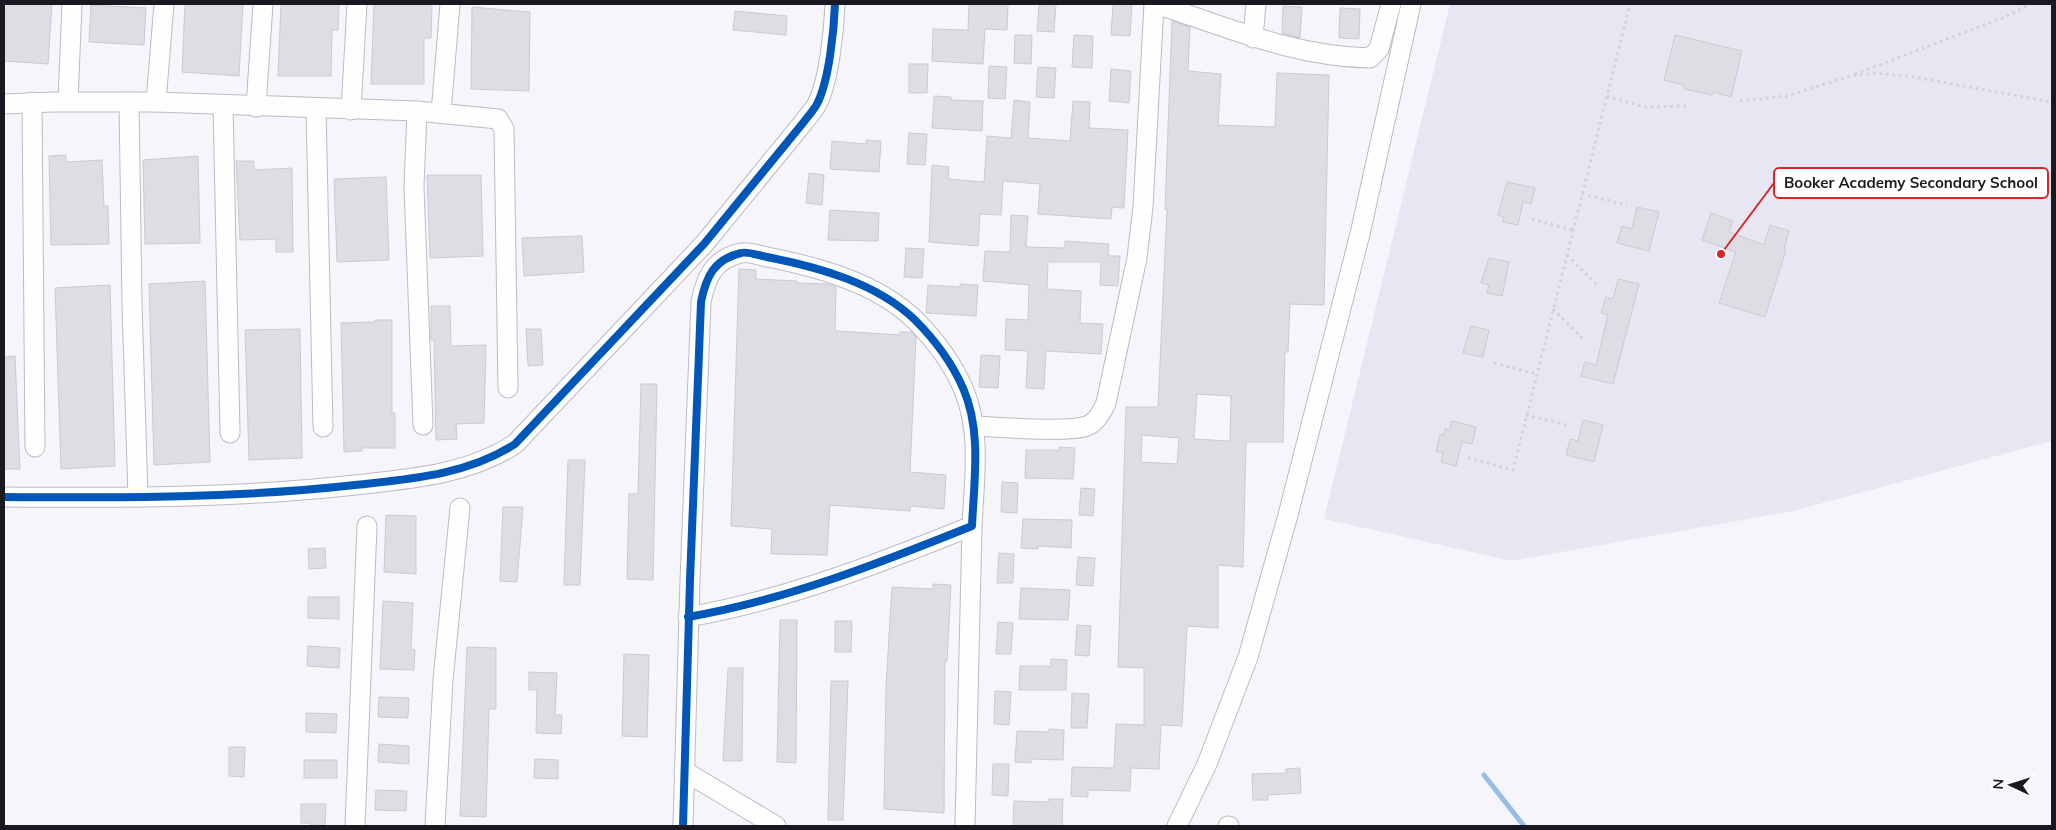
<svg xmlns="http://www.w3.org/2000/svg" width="2056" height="830" font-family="Mulish,sans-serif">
<rect width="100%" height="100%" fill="#f6f5fb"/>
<polygon fill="#e7e6f3" points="1450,4 2052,4 2052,441 1793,511 1512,561 1324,519"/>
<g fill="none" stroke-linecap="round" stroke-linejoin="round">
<polyline stroke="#97beea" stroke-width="5" points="1484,775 1524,826"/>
</g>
<g fill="#dddee4" stroke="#cacbd2" fill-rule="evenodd">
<polygon points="4,4 52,4 48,64 4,61"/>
<polygon points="185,4 243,4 239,76 182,72"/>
<polygon points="281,4 339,4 338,30 332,30 331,76 278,76"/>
<polygon points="374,4 432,4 431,38 424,38 424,84 371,84"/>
<polygon points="969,4 1008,4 1007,30 985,29 983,64 932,61 933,29 968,30"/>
<polygon points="1039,4 1056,4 1054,32 1037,31"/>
<polygon points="1113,4 1132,4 1130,36 1111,35"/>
<polygon points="91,5 146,8 144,45 89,42"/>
<polygon points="1283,6 1302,7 1300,38 1282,33"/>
<polygon points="472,7 530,12 529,91 471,89"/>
<polygon points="1340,8 1360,9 1359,39 1339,38"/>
<polygon points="735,11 787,16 786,35 733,30"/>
<path d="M 1172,21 L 1190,27 L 1188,71 L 1221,74 L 1218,125 L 1275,127 L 1277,73 L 1329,75 L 1324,305 L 1290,304 L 1288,352 L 1285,352 L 1283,442 L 1246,442 L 1243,567 L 1218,565 L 1218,628 L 1187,626 L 1182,726 L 1161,725 L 1159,769 L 1131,768 L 1130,791 L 1088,790 L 1088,797 L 1071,796 L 1072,767 L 1114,768 L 1116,724 L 1144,725 L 1144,668 L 1118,667 L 1126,407 L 1158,407 L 1167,209 L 1165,209 ZM 1197,394 L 1231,396 L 1230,441 L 1194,439 ZM 1142,435 L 1179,438 L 1177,464 L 1141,462 Z"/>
<polygon points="1015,35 1032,35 1031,64 1014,63"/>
<polygon points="1074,35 1093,36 1092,68 1072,67"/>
<polygon points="1675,35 1742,51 1731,97 1713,92 1712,95 1684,89 1684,85 1664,80"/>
<polygon points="909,64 928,64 927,93 909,93"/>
<polygon points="989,66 1007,67 1005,99 988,98"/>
<polygon points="1038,67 1056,68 1054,98 1036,97"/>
<polygon points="1111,69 1131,71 1129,103 1109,101"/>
<polygon points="934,96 951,97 951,100 983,101 982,131 932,128"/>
<polygon points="1014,100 1030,102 1028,138 1070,141 1073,101 1090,102 1089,128 1128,130 1124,208 1112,207 1111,219 1038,214 1040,184 1003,181 1001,215 980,214 978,246 929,242 932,165 949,167 948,179 984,182 987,136 1011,138"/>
<polygon points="909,133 927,134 925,165 907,164"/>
<polygon points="866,140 881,141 879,172 830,169 832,141 866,144"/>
<polygon points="66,155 66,162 102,160 104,206 108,206 109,244 51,245 49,156"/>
<polygon points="198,156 200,243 145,244 143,160"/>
<polygon points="236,161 254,161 254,170 292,168 293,252 276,252 276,239 240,240"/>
<polygon points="809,173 824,175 822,205 806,203"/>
<polygon points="427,175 481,175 483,256 430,258"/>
<polygon points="386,177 389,260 337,262 334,179"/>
<polygon points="1507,182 1535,188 1531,204 1523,202 1518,225 1503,222 1504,217 1498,215"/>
<polygon points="1637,207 1659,212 1649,251 1617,243 1622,226 1632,229"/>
<polygon points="830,210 879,213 878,241 828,240"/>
<polygon points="1711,213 1733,221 1729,232 1764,245 1770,225 1789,231 1784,249 1786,250 1765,317 1719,303 1736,252 1702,240"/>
<polygon points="1011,215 1028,216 1026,247 1065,248 1065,241 1109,244 1108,256 1120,256 1118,286 1100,285 1101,262 1048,262 1047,289 1081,291 1080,323 1103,324 1101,354 1046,351 1044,389 1026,388 1028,351 1005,350 1006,319 1028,320 1029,285 983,281 985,251 1010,252"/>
<polygon points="582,236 584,272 524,276 522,238"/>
<polygon points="906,248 924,249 922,278 904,277"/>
<polygon points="1489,258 1509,262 1502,296 1487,293 1489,285 1481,283"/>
<polygon points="739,269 756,270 756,279 797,281 797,283 827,284 836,287 835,329 837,331 900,335 900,332 911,332 916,337 910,472 946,475 944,509 910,506 910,511 830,505 827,555 771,554 772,529 731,526"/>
<polygon points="1618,279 1639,284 1613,384 1581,376 1585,362 1596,365 1608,315 1601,313 1606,297 1613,299"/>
<polygon points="205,281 210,462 154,465 149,284"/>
<polygon points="960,284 978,285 976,316 926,313 928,285 960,287"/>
<polygon points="110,285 115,466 61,469 55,288"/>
<polygon points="431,306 450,306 451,346 486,345 484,423 456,424 457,439 436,440 434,340 431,340"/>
<polygon points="375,320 392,320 392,413 395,413 395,448 362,448 362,451 344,452 341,323 375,322"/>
<polygon points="1471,326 1489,330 1483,357 1463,353"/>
<polygon points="300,329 302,458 249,460 245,330"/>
<polygon points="526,329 541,329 543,365 528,366"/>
<polygon points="981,355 1000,356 998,388 979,387"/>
<polygon points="15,356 20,469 4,469 4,357"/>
<polygon points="641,384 657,384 653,580 627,579 629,494 638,494"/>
<polygon points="1583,420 1603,425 1594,462 1566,455 1570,439 1578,441"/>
<polygon points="1452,421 1476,427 1472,444 1462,442 1456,466 1441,462 1443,453 1436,451 1440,434 1443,435 1445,429 1449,430"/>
<polygon points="1059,447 1075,448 1073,479 1025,478 1026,450 1059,450"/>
<polygon points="568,460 585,460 580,585 564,585"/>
<polygon points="1002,482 1018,483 1017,513 1001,512"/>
<polygon points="1081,488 1095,489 1093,516 1079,515"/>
<polygon points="503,507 523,507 517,582 500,581"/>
<polygon points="386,515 416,516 416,574 384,572"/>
<polygon points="1023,519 1072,520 1071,548 1038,546 1038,549 1021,548"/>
<polygon points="325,548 326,568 309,569 308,549"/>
<polygon points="999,553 1014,554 1013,583 997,583"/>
<polygon points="1078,557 1095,558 1093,586 1076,585"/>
<polygon points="933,584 951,585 947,661 945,661 944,813 884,809 886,685 892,587 933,589"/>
<polygon points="1021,588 1070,590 1068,620 1019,619"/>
<polygon points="308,597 339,597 339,619 308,618"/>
<polygon points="383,601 413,603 411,649 415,650 414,670 380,669"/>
<polygon points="780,620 797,620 796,763 777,762"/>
<polygon points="835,621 852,621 851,652 835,652"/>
<polygon points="998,622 1013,623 1011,654 996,654"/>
<polygon points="1077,625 1091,626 1089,656 1075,655"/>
<polygon points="308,646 340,648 339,668 307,666"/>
<polygon points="467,647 496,648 496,709 489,709 486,817 460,816"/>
<polygon points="624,654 649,655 647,737 622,736"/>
<polygon points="1051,659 1067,660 1066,690 1019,690 1020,666 1051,666"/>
<polygon points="728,668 743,668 742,761 723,761"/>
<polygon points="529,672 557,673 555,715 562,715 561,734 536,733 537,690 529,690"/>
<polygon points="831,681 848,681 843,820 828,820"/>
<polygon points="995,691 1011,692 1009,725 994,724"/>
<polygon points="1072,693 1089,694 1087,728 1071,728"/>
<polygon points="379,697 409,698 408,718 378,717"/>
<polygon points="306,713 337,714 336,733 306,732"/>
<polygon points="1049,729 1064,730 1063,760 1031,759 1031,763 1015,762 1017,731 1049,732"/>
<polygon points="379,744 409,746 409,764 378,762"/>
<polygon points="229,747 245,747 244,777 229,776"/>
<polygon points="535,759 558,760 558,779 534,778"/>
<rect x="304" y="760" width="33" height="18"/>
<polygon points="993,764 1009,764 1008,796 992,795"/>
<polygon points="1300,768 1301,793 1268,795 1268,800 1253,800 1252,774 1286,773 1286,769"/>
<polygon points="376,790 407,791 406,811 375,810"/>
<polygon points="1049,799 1063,799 1062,826 1013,826 1014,801 1048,802"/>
<polygon points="301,804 326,804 325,826 311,826 311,823 301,823"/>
</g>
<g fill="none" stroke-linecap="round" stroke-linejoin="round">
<defs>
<g id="street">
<path d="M 1156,4 C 1227,27 1295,57 1370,58 L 1379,49 L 1391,4"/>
<polyline points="1253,38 1256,4"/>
<polyline points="68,101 72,4"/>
<polyline points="32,102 35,447"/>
<polyline points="129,102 132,303 138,497"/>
<polyline points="156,102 164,4"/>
<polyline points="4,104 53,102 156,102 417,111 498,119 504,129 508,388"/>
<polyline points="223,105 230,433"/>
<polyline points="256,107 263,4"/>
<polyline points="316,109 323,427"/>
<polyline points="351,110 357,4"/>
<polyline points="417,111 414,187 423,425"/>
<polyline points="441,113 450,4"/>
<path d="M 974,426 C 998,427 1067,433 1087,426 C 1096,423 1102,412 1106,403 L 1137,258 L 1143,207 L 1154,4"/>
<path d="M 4,497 C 121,498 239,498 355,485 C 410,479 467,475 515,444 L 704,244 L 803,123 C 808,116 814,110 817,104 C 829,81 834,30 835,4"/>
<polyline points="684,771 776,826"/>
<polyline points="355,826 367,526"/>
<polyline points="435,826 443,680 460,508"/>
<path d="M 683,826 L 690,580 L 701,302 C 706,277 714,259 741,253 C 748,251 760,256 767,257 C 818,267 877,283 915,320 C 934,339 952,363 963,388 C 982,431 974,481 972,526 C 880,563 786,600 688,617"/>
<polyline points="965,826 972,526"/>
<polyline points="1177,826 1207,764 1248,657 1288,515 1360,234 1411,4"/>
<polyline points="1228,826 1229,826"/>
</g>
</defs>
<use href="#street" stroke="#bcbbc2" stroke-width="21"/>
<g stroke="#d2d2d4" stroke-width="3" stroke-dasharray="2.5 4" stroke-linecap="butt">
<polyline points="1855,74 2005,17 2030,4"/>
<polyline points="1607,96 1644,107 1690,106"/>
<polyline points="1740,101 1787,96 1850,76 1875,73 1908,76 2052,102"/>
<polyline points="1582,194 1627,205"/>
<polyline points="1532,219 1573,230"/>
<polyline points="1567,255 1598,286"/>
<polyline points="1553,309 1583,339"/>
<polyline points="1494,363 1536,374"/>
<polyline points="1526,415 1570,426"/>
<polyline points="1468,458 1513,470 1630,4"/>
</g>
<use href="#street" stroke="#fefefe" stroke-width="19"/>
<defs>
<g id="cycleway">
<path d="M 4,497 C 121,498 239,498 355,485 C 410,479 467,475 515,444 L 704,244 L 803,123 C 808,116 814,110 817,104 C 829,81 834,30 835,4"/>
<path d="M 683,826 L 690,580 L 701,302 C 706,277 714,259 741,253 C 748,251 760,256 767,257 C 818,267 877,283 915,320 C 934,339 952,363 963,388 C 982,431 974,481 972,526 C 880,563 786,600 688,617"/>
</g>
</defs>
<use href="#cycleway" stroke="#fff" stroke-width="11"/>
<use href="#cycleway" stroke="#0057b8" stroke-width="8"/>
</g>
<path fill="none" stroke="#d62828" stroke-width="2" d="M1721 254L1774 183"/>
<circle fill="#d62828" stroke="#fff" stroke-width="2" cx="1721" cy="254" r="5"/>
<rect fill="#fff" stroke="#d62828" stroke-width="2" x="1774" y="168" width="274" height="30" rx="5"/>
<g font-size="15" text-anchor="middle" font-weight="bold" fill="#1a1921">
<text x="1911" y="188">Booker Academy Secondary School</text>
</g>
<rect width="2056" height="830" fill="none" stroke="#1a1921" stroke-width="10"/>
<g transform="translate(2011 785) rotate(274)" stroke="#ffffff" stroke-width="4" paint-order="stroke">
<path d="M0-4L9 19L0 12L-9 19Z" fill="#1a1921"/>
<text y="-8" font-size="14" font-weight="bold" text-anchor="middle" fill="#1a1921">N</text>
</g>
</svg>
